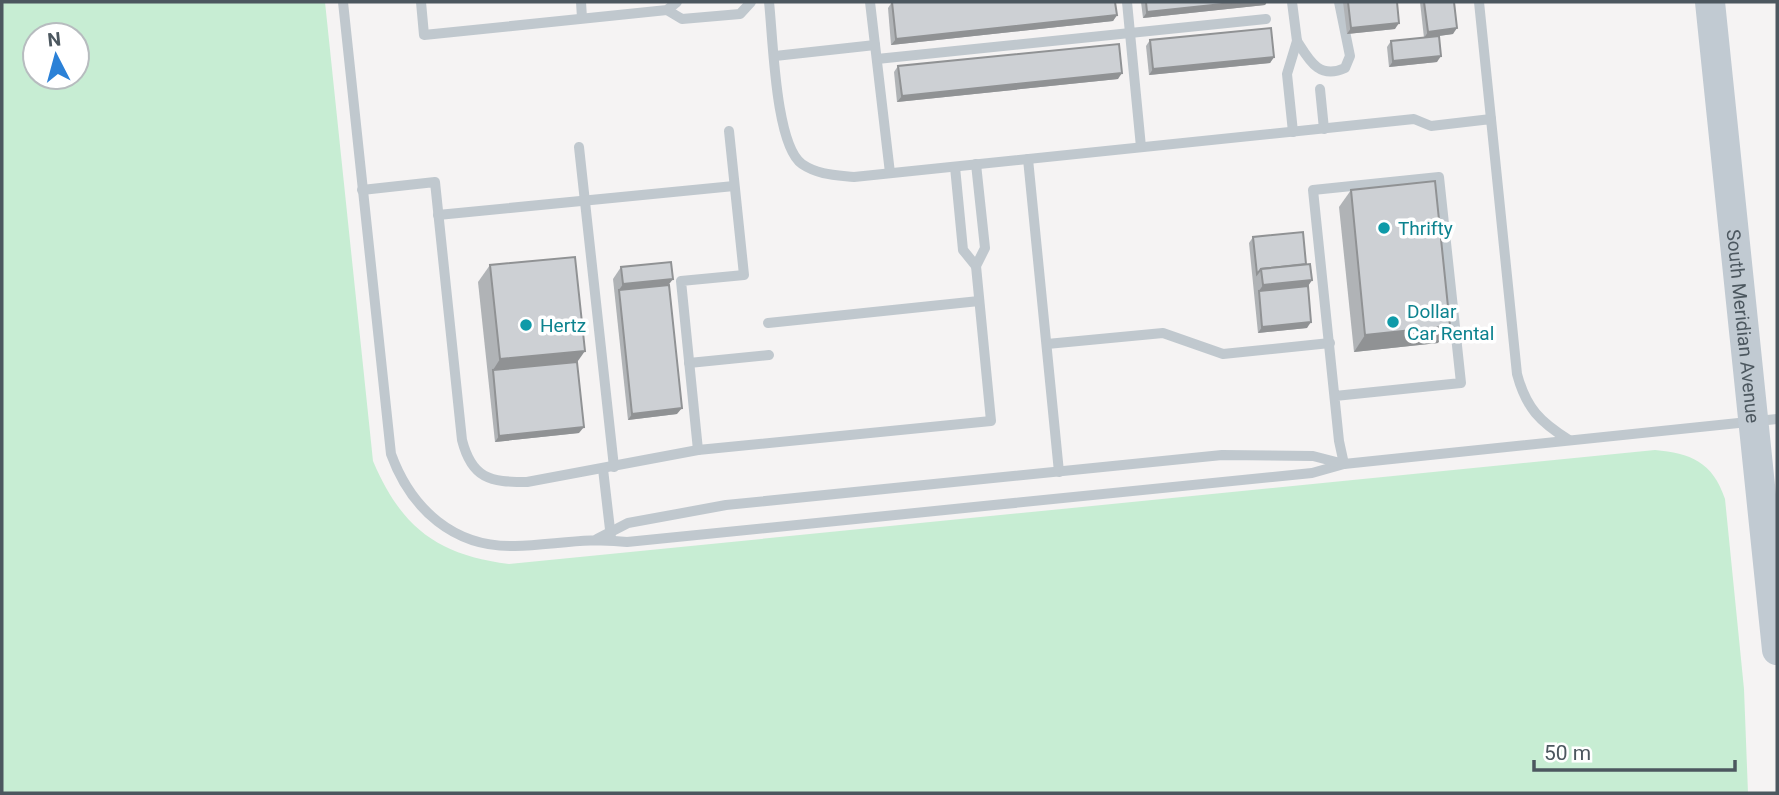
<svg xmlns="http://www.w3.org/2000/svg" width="1779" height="795" font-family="Roboto,sans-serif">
<rect width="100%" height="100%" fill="#f5f3f3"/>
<path fill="#c7edd3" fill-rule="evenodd" d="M 2,2 L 325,2 L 373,461 C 401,527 437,555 509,564 L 1655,450 C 1690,453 1713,462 1725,499 L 1744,689 L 1748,793 L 2,793 ZM 35,35 L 77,35 L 77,77 L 35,77 Z"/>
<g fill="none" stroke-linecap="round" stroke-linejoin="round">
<g stroke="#c0c8ce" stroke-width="10">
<path d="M 343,2 L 391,454 C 411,509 454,548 515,546 C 553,545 589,537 627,542 L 1312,473 L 1344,464 L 1777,419"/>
<polyline points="421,2 424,35 667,10 677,2"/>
<polyline points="581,2 582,18"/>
<path d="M 769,2 C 773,36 775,145 802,164 C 818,175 836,175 854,177 L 1414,119 L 1431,126 L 1491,119 L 1517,374 C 1526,408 1540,422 1569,440"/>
<polyline points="870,2 890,173"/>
<polyline points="1127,2 1141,147"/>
<polyline points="1292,2 1297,41 1287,74 1293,132"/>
<polyline points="1479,2 1491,119"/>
<polyline points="667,10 682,19 740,14 751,2"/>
<path d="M 1297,41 C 1309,60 1319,80 1345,68 L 1350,56 L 1339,2"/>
<polyline points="775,56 875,45"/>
<polyline points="877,59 1266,19"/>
<polyline points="1320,89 1324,129"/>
<polyline points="579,147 614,467"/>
<polyline points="1028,159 1059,472"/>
<polyline points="955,167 963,250 976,266"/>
<path d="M 362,190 L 435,182 L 462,440 C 472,479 490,482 527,482 L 698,450 L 991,421 L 976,266 L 985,248 L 976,164"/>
<polyline points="438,215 734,186"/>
<polyline points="768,323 979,301"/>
<polyline points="1047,344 1163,333 1223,354 1330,343"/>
<polyline points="689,363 769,355"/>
<polyline points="698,450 681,281 744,275 729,131"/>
<polyline points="603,469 611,538"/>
<polyline points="597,539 628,523 726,505 1222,455 1313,456 1344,464 1339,441 1313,190 1439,177 1461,383 1335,396"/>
</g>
<path stroke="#c1cad2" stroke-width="30" id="s1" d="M 1710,2 L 1777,650"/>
</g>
<g fill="#b0b3b6">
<polygon points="892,2 1117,15 1113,21 891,45 888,8"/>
<polygon points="1141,2 1267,2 1265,5 1143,18"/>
<polygon points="1343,2 1397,2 1395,29 1347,34"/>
<polygon points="1420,2 1454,2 1453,34 1424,38"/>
<polygon points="1150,40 1274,57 1270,63 1149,75 1146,46"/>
<polygon points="1391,41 1437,62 1389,67 1387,47"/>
<polygon points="898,66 1118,79 897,102 894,72"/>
<polygon points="1351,190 1438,343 1354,352 1339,207"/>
<polygon points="1253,237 1306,264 1312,280 1308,286 1307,328 1258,333 1249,243"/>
<polygon points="490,265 577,362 579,433 495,442 478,282"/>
<polygon points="621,267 669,285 677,414 628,420 613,279"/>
</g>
<g fill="#909294">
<polygon points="1241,2 1267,2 1265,5 1143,18 1147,12"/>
<polygon points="1117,15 1113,21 891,45 896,39"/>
<polygon points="1399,23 1395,29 1347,34 1351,28"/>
<polygon points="1457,28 1453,34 1424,38 1428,32"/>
<polygon points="1441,56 1437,62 1389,67 1393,61"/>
<polygon points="1274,57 1270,63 1149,75 1153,69"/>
<polygon points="1122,73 1118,79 897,102 902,96"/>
<polygon points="673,279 664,291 619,290 623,284"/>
<polygon points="1312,280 1304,292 1259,291 1263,285"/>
<polygon points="1311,322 1307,328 1258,333 1262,327"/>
<polygon points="1450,326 1438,343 1354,352 1365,335"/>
<polygon points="585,351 573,368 493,370 500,359"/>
<polygon points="682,408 677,414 628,420 632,414"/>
<polygon points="584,427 579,433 495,442 499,436"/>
</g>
<g fill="#cdd0d4" stroke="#909294" stroke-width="2">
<polygon points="892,2 1115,2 1117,15 896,39"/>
<polygon points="1146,2 1241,2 1147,12"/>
<polygon points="1348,2 1397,2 1399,23 1351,28"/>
<polygon points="1424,2 1454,2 1457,28 1428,32"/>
<polygon points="1271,28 1274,57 1153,69 1150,40"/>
<polygon points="1439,36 1441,56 1393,61 1391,41"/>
<polygon points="1119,44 1122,73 902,96 898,66"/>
<polygon points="1435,181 1450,326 1365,335 1351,190"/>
<polygon points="1303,232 1306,264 1261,269 1257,274 1253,237"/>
<polygon points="575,257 585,351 500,359 490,265"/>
<polygon points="671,262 673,279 623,284 621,267"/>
<polygon points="1310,264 1312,280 1263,285 1261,269"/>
<polygon points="669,285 682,408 632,414 619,290"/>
<polygon points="1308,286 1311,322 1262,327 1259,291"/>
<polygon points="577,362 584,427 499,436 493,370"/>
</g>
<g fill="#0f9aa8" stroke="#fff" stroke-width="2.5">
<circle cx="1384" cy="228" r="7"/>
<circle cx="1393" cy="322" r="7"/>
<circle cx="526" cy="325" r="7"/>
</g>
<g text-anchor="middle" stroke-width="7" stroke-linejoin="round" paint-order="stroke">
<g font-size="19" fill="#0d838f" stroke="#fff" text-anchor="start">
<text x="1398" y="235">Thrifty</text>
<text x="1407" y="318">Dollar<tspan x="1407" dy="22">Car Rental</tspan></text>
<text x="540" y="332">Hertz</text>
</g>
<g font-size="19" fill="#4c575f" stroke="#fff">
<text dy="7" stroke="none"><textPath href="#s1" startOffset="326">South Meridian Avenue</textPath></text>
</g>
</g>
<rect width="1779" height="795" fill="none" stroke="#4c575f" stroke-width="7"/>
<g transform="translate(56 56) rotate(354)"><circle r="33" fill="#ffffff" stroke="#b7bcbf" stroke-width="2"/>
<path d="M0-5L12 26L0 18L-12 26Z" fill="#2b81d7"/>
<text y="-10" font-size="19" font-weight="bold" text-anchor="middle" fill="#4c575f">N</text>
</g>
<path d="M1534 760v10h201v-10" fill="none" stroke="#4c575f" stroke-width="3.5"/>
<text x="1544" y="760" font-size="21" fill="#4c575f" stroke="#ffffff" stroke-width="5" paint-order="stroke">50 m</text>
</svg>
